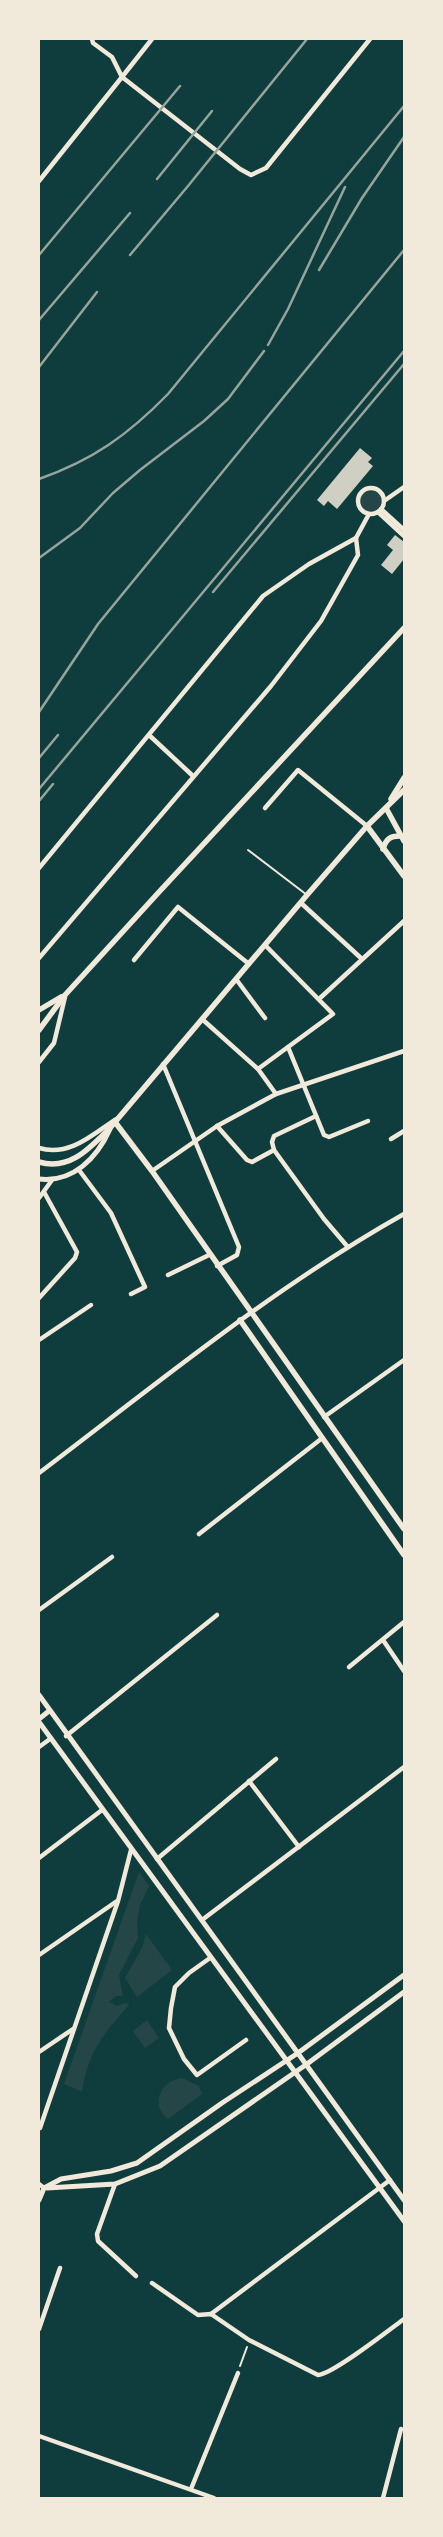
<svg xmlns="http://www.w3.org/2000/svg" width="443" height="2537" font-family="Helvetica,sans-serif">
<rect width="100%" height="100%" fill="#0f3d3e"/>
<g fill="#244646">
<circle cx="371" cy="501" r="11"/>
<path d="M 139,1872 L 149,1886 L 140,1905 L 137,1922 L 138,1938 L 119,1975 L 123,1996 L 116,1996 L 109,2002 L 117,2006 L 125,2003 L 129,2005 C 103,2034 88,2052 82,2092 L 64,2084 Z"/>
<polygon points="146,1934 172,1970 137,1997 125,1978 142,1948"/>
<polygon points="147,2020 159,2038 145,2048 133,2031"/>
<path d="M 182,2078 L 199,2086 L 202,2094 L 168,2119 C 149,2104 161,2081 182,2078 Z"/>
</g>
<g fill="#cfcfc3">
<polygon points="360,448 372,458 368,462 373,466 337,509 328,501 324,506 317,500"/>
<polygon points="395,535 404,542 404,559 392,574 381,565 393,550 387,545"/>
</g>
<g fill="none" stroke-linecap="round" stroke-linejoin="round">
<polyline stroke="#f1e9da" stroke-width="2" points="240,2366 247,2347"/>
<polyline stroke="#f1e9da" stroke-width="2" points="248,850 307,895"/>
<g stroke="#f1e9da" stroke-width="4.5">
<polyline points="92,39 93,43 112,57 122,77 152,39"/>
<polyline points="39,181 122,77 240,169 251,175 266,168 370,39"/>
<circle cx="371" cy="501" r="13"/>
<polyline points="384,501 404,487"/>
<polyline points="381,509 404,530"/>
<polyline points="378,512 404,536"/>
<polyline points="149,735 193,776"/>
<polyline points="265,808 298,770 367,826"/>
<polyline points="39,868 263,596 309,564 356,538"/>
<polyline points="301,903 362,959"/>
<polyline points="39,958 271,686 321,621 358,555 356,538 369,514"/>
<polyline points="134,960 178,907 249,964"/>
<polyline points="236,979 265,1018"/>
<polyline points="319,999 404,921"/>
<polyline points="202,1019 258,1069 276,1094"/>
<polyline points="288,1047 324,1135 329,1137 368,1121"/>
<polyline points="39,1062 54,1043 65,997"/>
<polyline points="163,1064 239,1247 237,1255 217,1266"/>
<polyline points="258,1069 333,1014 265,945"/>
<polyline points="217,1126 247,1160 252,1162 274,1150 272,1142 274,1136 316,1116"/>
<polyline points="391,1139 404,1131"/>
<path d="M 39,1148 C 69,1157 92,1135 116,1119"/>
<polyline points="274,1150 324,1219 347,1246"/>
<polyline points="79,1170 111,1213 145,1287 131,1294"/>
<polyline points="152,1171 217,1126 276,1094 404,1051"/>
<polyline points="39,1198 52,1180"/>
<polyline points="168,1275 209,1255"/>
<polyline points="39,1298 75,1258 77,1252 44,1192"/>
<polyline points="39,1340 91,1305"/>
<polyline points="324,1417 404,1360"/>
<path d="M 39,1473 C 158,1383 274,1287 404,1214"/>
<polyline points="199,1534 321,1439"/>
<polyline points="39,1610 112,1557"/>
<polyline points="383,1640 404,1671"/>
<polyline points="349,1667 404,1622"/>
<polyline points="66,1736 217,1615"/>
<polyline points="39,1747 50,1739"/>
<polyline points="249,1781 299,1847"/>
<polyline points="39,1858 102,1810"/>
<polyline points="157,1859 276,1759"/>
<polyline points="202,1920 404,1767"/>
<polyline points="39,1955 117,1901"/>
<polyline points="210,1958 189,1973 175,1987 171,2008 169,2028 184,2059 197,2075 246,2040"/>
<polyline points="39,2052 73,2029"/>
<polyline points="40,2128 118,1901 131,1850"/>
<polyline points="39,2184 44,2188"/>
<polyline points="115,2184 97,2234 98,2241 136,2276"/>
<path d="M 152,2283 L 198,2315 L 211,2314 L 249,2340 L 318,2375 C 333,2374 389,2330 404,2319"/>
<polyline points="211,2314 390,2180"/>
<polyline points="39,2329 60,2268"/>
<polyline points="39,2436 214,2498"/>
<polyline points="191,2489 238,2373"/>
<polyline points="383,2498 401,2429"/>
</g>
<g stroke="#f1e9da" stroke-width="5">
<path d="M 39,1179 C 73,1183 97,1158 110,1129"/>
<polyline points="39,1695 404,2200"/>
<polyline points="39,1719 49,1711"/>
<polyline points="39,1722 404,2221"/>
<polyline points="47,2188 115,2184 160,2166 307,2064 404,1992"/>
<polyline points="39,2200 44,2188 61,2179 111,2171 137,2163 222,2103 298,2053 404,1975"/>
</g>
<g stroke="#f1e9da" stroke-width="5.5">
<polyline points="391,799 404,778"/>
<polyline points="386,808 404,841"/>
<polyline points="367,826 404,876"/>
<path d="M 383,849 C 386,839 390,836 400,836"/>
<polyline points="39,1010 61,997"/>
<polyline points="39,1030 65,995 159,892 404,628"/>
<polyline points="115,1122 152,1171 404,1529"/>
<path d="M 39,1162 C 70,1171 90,1148 110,1128 L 307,895 L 367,826 L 404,790"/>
<polyline points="240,1320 404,1555"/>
</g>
<g stroke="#97a49c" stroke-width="2.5">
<polyline points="157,179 212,111"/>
<polyline points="39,255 180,86"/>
<polyline points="130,255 188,186 307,39"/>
<polyline points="319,270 362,198 404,137"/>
<polyline points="39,320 130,213"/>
<polyline points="268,345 288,309 345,187"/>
<polyline points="39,367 97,292"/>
<path d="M 39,479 C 93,460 128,435 168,394 L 404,106"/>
<polyline points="39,558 80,528 113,493 140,470 204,421 228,399 264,351"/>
<polyline points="213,592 404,364"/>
<polyline points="39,712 98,624 404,250"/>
<polyline points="39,758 58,735"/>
<polyline points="39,789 404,351"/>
<polyline points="39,801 53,784"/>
</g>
</g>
<rect width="443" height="2537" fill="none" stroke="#f1e9da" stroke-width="80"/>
</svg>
